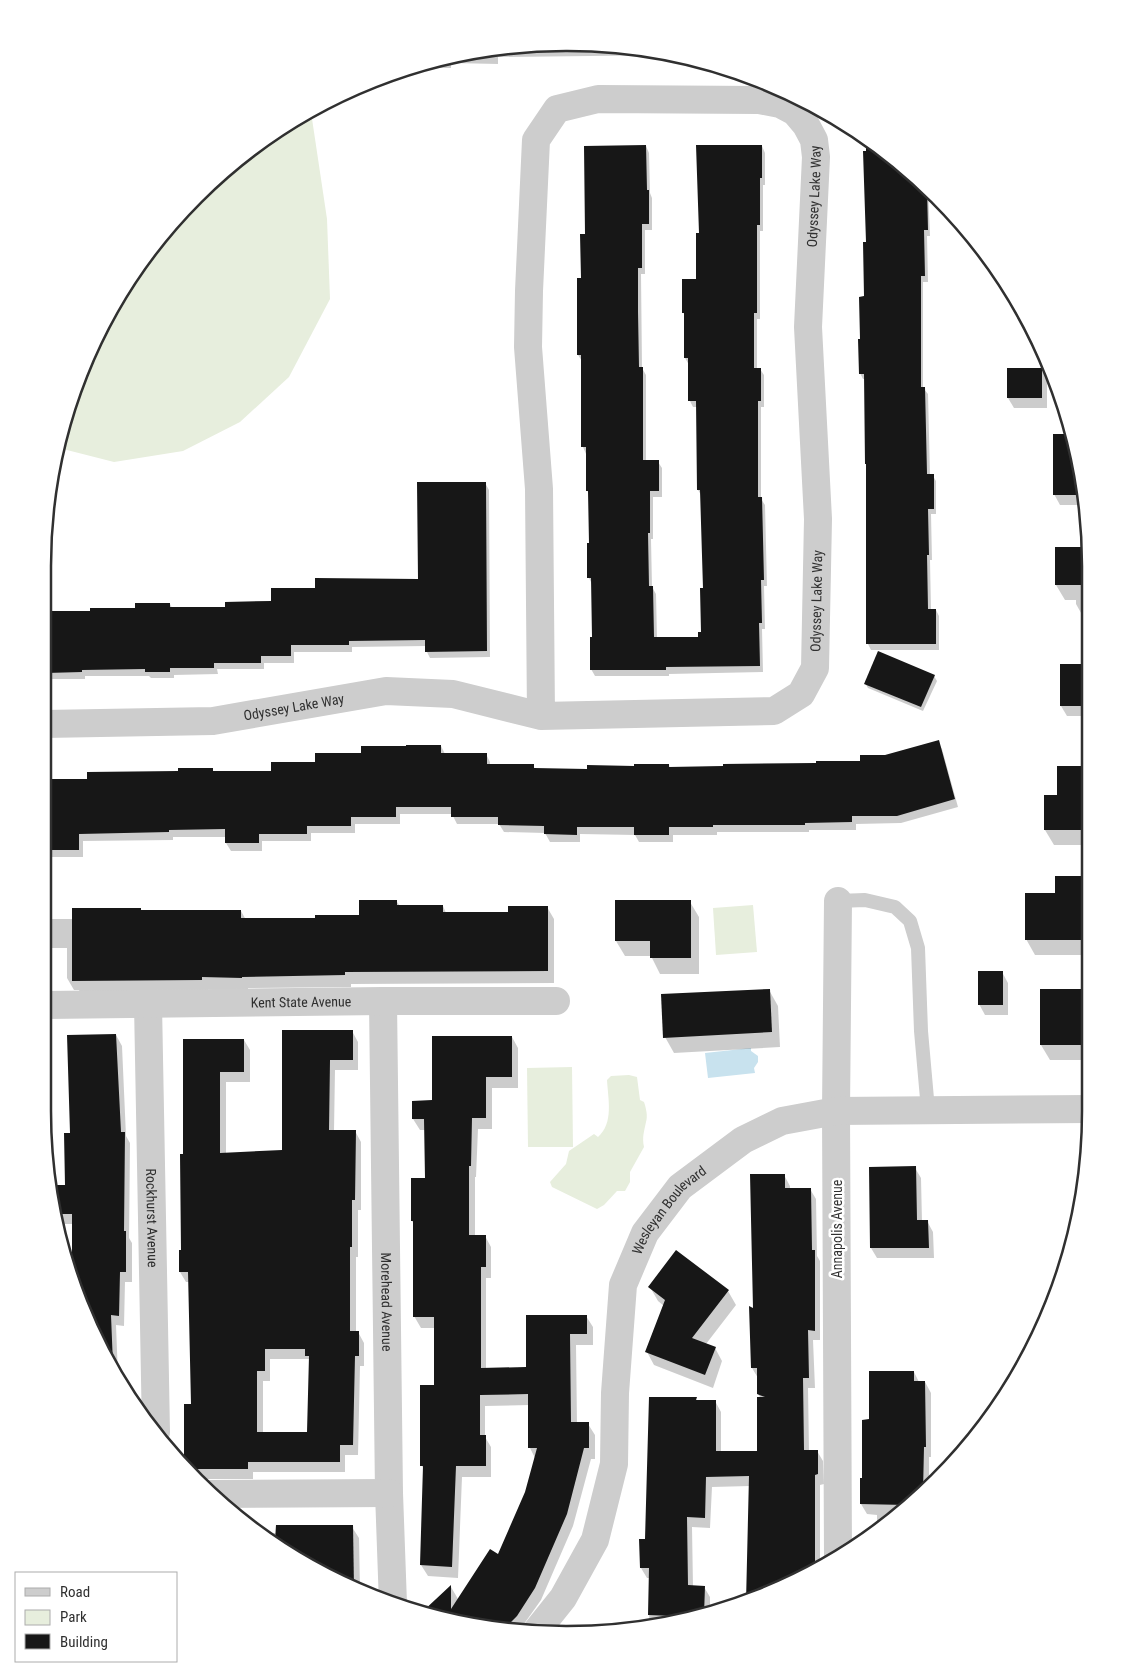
<svg xmlns="http://www.w3.org/2000/svg" width="1133" height="1677" font-family="'Roboto Condensed',sans-serif">
<rect width="100%" height="100%" fill="#fff"/>
<g fill="#e7eedd">
<polygon points="311,112 327,219 330,299 289,377 240,422 183,451 114,462 63,449 59,446 97,334 151,248 196,196 275,131"/>
<polygon points="753,905 757,952 716,955 713,908"/>
<polygon points="572,1067 573,1147 528,1147 527,1068"/>
<path d="M 629,1075 L 637,1077 L 640,1100 L 644,1102 C 646,1108 648,1116 646,1122 C 644,1132 642,1137 644,1147 L 630,1172 L 630,1182 L 625,1191 L 617,1191 L 604,1205 L 597,1209 L 552,1187 L 550,1182 L 566,1164 L 569,1151 L 594,1134 L 598,1137 C 614,1123 608,1099 607,1080 L 611,1076 Z"/>
</g>
<polygon fill="#c8e2ee" points="751,1048 751,1051 758,1056 758,1062 754,1068 755,1073 708,1078 705,1053"/>
<g fill="#0003" fill-rule="evenodd">
<polygon points="566,43 668,53 673,55 498,57 498,64 451,63 451,68 419,68 418,67 464,53"/>
<polygon points="867,139 928,189 930,236 927,236 928,282 923,282 923,388 928,394 930,476 933,476 936,481 936,514 931,514 932,560 930,560 931,610 936,610 939,616 939,650 871,650 868,644 865,379 863,379 860,373 867,243"/>
<polygon points="646,146 649,153 650,193 652,198 652,230 645,230 645,274 641,274 642,368 646,375 646,462 658,462 662,468 662,497 653,497 653,539 651,539 652,587 656,594 657,638 699,638 702,633 704,590 701,495 698,490 697,407 693,407 690,401 689,365 685,358 685,316 683,312 698,280 701,234 762,146 765,153 765,185 763,185 763,231 760,231 760,319 757,319 757,369 760,369 764,375 764,407 761,407 761,499 765,505 767,586 764,586 765,629 762,629 763,672 669,674 669,676 595,676 591,669 593,638 592,584 589,578 588,544 590,544 589,494 587,490 586,454 583,447 582,361 578,355 582,279 586,235"/>
<polygon points="1008,369 1041,369 1047,379 1047,408 1014,408 1008,398"/>
<polygon points="1054,436 1072,436 1080,464 1084,505 1060,505 1054,494"/>
<polygon points="485,483 489,490 490,657 430,658 427,652 426,646 352,647 352,652 294,652 294,663 264,663 264,669 217,669 218,674 174,675 174,678 151,678 149,676 85,676 85,679 43,679 43,613 136,609 170,604 172,608 226,608 272,603 316,589 420,580"/>
<polygon points="1089,548 1090,566 1090,620 1085,620 1076,604 1076,600 1065,600 1056,585"/>
<polygon points="1061,665 1090,665 1090,716 1067,716 1061,706"/>
<polygon points="934,676 937,681 923,711 868,688 865,683"/>
<polygon points="938,742 942,749 958,807 901,823 856,824 856,830 809,830 809,832 717,832 717,835 673,835 673,842 639,842 635,835 580,834 580,842 550,842 545,833 504,832 499,824 457,824 452,814 400,814 400,824 355,824 355,833 311,833 311,841 262,841 262,851 231,851 226,843 226,837 173,837 173,840 83,841 83,857 52,857 47,849 47,846 45,846 44,781 88,781 212,769 214,772 272,772 362,754 441,746 445,754 486,754 490,762 490,765 533,766 536,770 589,770 669,765 670,768 861,762"/>
<polygon points="1059,767 1090,768 1090,845 1054,845 1045,830 1058,796"/>
<polygon points="1056,877 1090,877 1090,955 1035,955 1026,939 1056,894"/>
<polygon points="397,902 400,906 443,906 446,913 510,913 547,907 554,919 554,983 351,984 351,987 248,988 248,990 208,989 208,992 80,993 79,990 74,990 67,978 67,948 45,948 45,919 73,919 141,911 241,911 246,920 316,920 360,916"/>
<polygon points="690,902 699,917 699,974 660,974 651,956 625,956 616,941"/>
<polygon points="1002,972 1008,983 1008,1015 985,1015 979,1004"/>
<polygon points="769,990 778,1006 780,1047 674,1053 665,1037"/>
<polygon points="1041,990 1090,990 1090,1060 1050,1060 1041,1045"/>
<path d="M 283,1031 L 352,1031 L 358,1042 L 358,1070 L 335,1070 L 334,1131 L 355,1131 L 361,1142 L 361,1210 L 358,1210 L 358,1257 L 356,1257 L 356,1332 L 358,1332 L 364,1343 L 364,1366 L 360,1366 L 358,1455 L 345,1455 L 345,1472 L 253,1472 L 253,1479 L 194,1479 L 185,1468 L 185,1405 L 192,1405 L 190,1282 L 186,1282 L 180,1272 L 182,1251 L 184,1155 L 184,1040 L 244,1040 L 250,1050 L 250,1082 L 226,1082 L 226,1154 L 284,1152 ZM 270,1359 L 309,1359 L 310,1362 L 308,1433 L 263,1433 L 263,1381 L 270,1381 Z"/>
<polygon points="116,1035 122,1046 126,1136 130,1143 129,1238 132,1243 132,1282 125,1282 124,1326 116,1325 118,1376 73,1284 73,1224 57,1224 49,1187 66,1187 72,1134"/>
<polygon points="512,1037 518,1048 518,1088 492,1088 492,1129 478,1129 476,1177 475,1177 475,1236 485,1236 491,1247 491,1278 486,1278 486,1369 527,1368 586,1316 593,1327 593,1345 576,1345 577,1424 588,1424 595,1435 595,1459 591,1459 573,1526 541,1600 519,1631 433,1617 428,1609 451,1587 458,1599 499,1556 526,1492 535,1458 530,1448 530,1405 485,1406 485,1437 491,1447 491,1477 462,1477 458,1578 428,1576 421,1565 425,1471 422,1466 435,1386 435,1328 421,1328 414,1316 415,1226 412,1221 412,1180 426,1180 426,1130 420,1130 413,1119 413,1102 433,1102"/>
<polygon points="871,1168 915,1168 921,1178 922,1222 927,1221 933,1232 934,1258 877,1258 871,1248"/>
<polygon points="784,1175 790,1186 790,1189 810,1189 816,1199 817,1256 820,1261 820,1340 813,1340 815,1388 808,1388 809,1451 817,1451 823,1461 824,1484 820,1485 820,1568 747,1601 750,1486 712,1487 710,1528 692,1527 693,1587 704,1587 710,1597 710,1613 669,1624 649,1626 650,1578 647,1578 641,1568 646,1540 696,1399 697,1401 715,1401 721,1412 721,1452 758,1452 761,1399 758,1394 758,1378 752,1368 754,1311"/>
<polygon points="650,1287 728,1291 736,1305 706,1344 715,1348 722,1361 713,1388 654,1365 647,1352 664,1306 658,1301"/>
<polygon points="914,1372 919,1382 925,1382 931,1393 931,1457 929,1457 929,1487 877,1527 877,1515 867,1514 861,1504 862,1479 864,1479 870,1421"/>
<polygon points="123,1386 126,1386 132,1396 132,1404"/>
<polygon points="352,1527 359,1538 360,1591 260,1533 277,1533"/>
</g>
<g fill="#171717" fill-rule="evenodd">
<polygon points="866,138 927,187 928,230 924,230 925,276 921,276 921,387 925,387 927,474 934,474 934,509 928,509 929,555 927,555 928,609 936,609 936,644 866,644 866,464 865,464 864,374 859,374 858,339 860,339 859,297 864,296 863,242 866,242 863,151 866,151"/>
<polygon points="646,145 647,190 649,190 649,224 642,224 642,268 638,268 638,312 639,367 643,367 643,460 659,460 659,491 650,491 650,533 648,533 649,586 653,586 654,637 698,637 698,632 701,632 700,588 703,588 700,490 697,490 696,401 688,401 688,358 684,358 684,313 682,313 682,279 696,279 696,233 699,233 696,145 762,145 762,178 760,178 760,225 757,225 757,313 754,313 754,368 761,368 761,401 758,401 758,497 762,497 764,580 761,580 762,623 759,623 760,666 666,667 666,670 590,670 590,637 592,637 591,578 587,578 587,543 589,543 588,491 586,491 586,447 581,447 581,355 577,355 577,278 581,278 580,234 585,234 584,146"/>
<rect x="1007" y="368" width="35" height="30"/>
<polygon points="1053,434 1071,434 1080,464 1083,495 1053,495"/>
<polygon points="417,482 486,482 487,651 425,652 425,640 349,641 349,645 291,645 291,656 261,656 261,663 214,663 214,668 170,668 170,672 145,672 145,669 82,670 82,672 46,673 46,611 90,611 90,608 135,608 135,603 170,603 170,607 225,607 225,602 271,601 271,588 315,588 315,578 418,579"/>
<polygon points="1055,547 1089,547 1090,585 1055,585"/>
<polygon points="878,651 935,675 921,707 864,684"/>
<rect x="1060" y="664" width="30" height="42"/>
<polygon points="939,740 955,799 897,816 852,816 852,822 805,823 805,825 713,825 713,827 669,827 669,835 634,835 634,827 577,827 577,835 544,834 544,826 498,825 498,817 451,817 451,807 396,807 396,817 351,817 351,826 307,826 307,834 259,834 259,843 225,843 225,829 169,830 169,832 79,834 79,850 46,850 46,779 87,779 87,772 178,771 178,768 213,768 213,771 271,771 271,762 315,762 315,753 361,753 361,746 406,746 406,745 441,745 441,753 487,753 487,764 534,764 534,768 587,769 587,765 634,766 634,764 669,764 669,767 723,766 723,764 816,763 816,761 860,761 860,755 885,755"/>
<polygon points="1057,766 1090,766 1090,830 1044,830 1044,795 1057,795"/>
<polygon points="1055,876 1090,876 1090,940 1025,940 1025,893 1055,893"/>
<polygon points="359,900 397,900 397,905 443,905 443,912 508,912 508,906 548,906 548,971 345,972 345,975 242,977 242,978 202,977 202,980 72,981 72,908 141,908 141,910 241,910 241,918 315,918 315,915 359,915"/>
<polygon points="615,900 691,900 691,958 650,958 650,941 615,941"/>
<rect x="978" y="971" width="25" height="34"/>
<polygon points="770,989 772,1032 663,1038 661,994"/>
<rect x="1040" y="989" width="50" height="56"/>
<path d="M 282,1030 L 353,1030 L 353,1060 L 330,1060 L 329,1130 L 356,1130 L 355,1200 L 352,1200 L 352,1247 L 350,1247 L 350,1331 L 359,1331 L 359,1356 L 355,1356 L 353,1445 L 340,1445 L 340,1462 L 248,1462 L 248,1469 L 186,1469 L 184,1466 L 184,1404 L 191,1404 L 188,1272 L 179,1272 L 179,1250 L 181,1250 L 180,1154 L 183,1154 L 183,1039 L 244,1039 L 244,1072 L 220,1072 L 220,1153 L 282,1150 ZM 265,1349 L 305,1349 L 305,1356 L 309,1356 L 307,1432 L 257,1432 L 257,1371 L 265,1371 Z"/>
<polygon points="116,1034 121,1132 125,1132 124,1231 126,1231 126,1272 120,1272 119,1316 111,1315 113,1365 72,1282 72,1214 55,1214 55,1185 65,1185 64,1133 70,1133 67,1035"/>
<polygon points="432,1036 512,1036 512,1077 486,1077 486,1118 472,1118 471,1166 469,1166 469,1235 486,1235 486,1267 481,1267 481,1368 526,1367 526,1315 587,1315 587,1334 570,1334 571,1422 589,1422 589,1448 584,1448 567,1514 535,1588 517,1616 504,1629 431,1617 421,1613 451,1585 451,1609 490,1549 498,1554 525,1492 537,1448 528,1448 528,1394 480,1395 480,1435 486,1435 486,1466 456,1466 452,1567 420,1565 423,1466 420,1466 420,1385 434,1385 434,1317 413,1317 413,1221 411,1221 411,1178 425,1178 424,1119 412,1119 412,1101 432,1100"/>
<polygon points="916,1166 917,1220 928,1220 929,1248 870,1248 869,1167"/>
<polygon points="750,1174 785,1174 785,1188 811,1188 812,1250 815,1250 815,1331 808,1330 809,1378 803,1378 804,1450 818,1450 818,1474 815,1475 815,1570 746,1602 749,1476 706,1477 705,1518 687,1517 688,1585 705,1586 704,1615 698,1617 648,1615 649,1568 640,1568 639,1539 645,1539 649,1397 697,1397 696,1400 716,1400 716,1451 757,1451 757,1397 765,1397 757,1394 757,1368 751,1368 749,1306 753,1308"/>
<polygon points="676,1250 729,1290 692,1338 716,1347 705,1375 645,1352 665,1300 648,1287"/>
<polygon points="869,1371 914,1371 914,1381 925,1381 926,1447 924,1447 923,1492 906,1505 860,1504 860,1478 862,1478 862,1420 869,1419"/>
<polygon points="276,1525 353,1525 354,1588 275,1542"/>
</g>
<g fill="none" stroke-linecap="round" stroke-linejoin="round">
<polyline stroke="#cdcdcd" stroke-width="14" points="838,901 865,900 895,907 910,921 918,948 921,1031 928,1110"/>
<g stroke="#cdcdcd" stroke-width="28">
<path id="s1" d="M 44,724 L 213,721 L 386,691 L 453,694 L 541,716 L 774,711 L 801,694 L 815,668 L 818,519 L 808,327 L 816,157 L 814,140 L 806,125 L 795,112 L 780,104 L 759,100 L 598,99 L 557,109 L 536,140 L 529,291 L 528,347 L 539,489 L 541,716"/>
<path id="s2" d="M 383,1001 L 389,1493 L 393,1604"/>
<path id="s3" d="M 148,1004 L 156,1432"/>
<path id="s4" d="M 46,1005 L 383,1001 L 556,1001"/>
<polyline points="211,1494 389,1493"/>
<polyline points="838,1557 836,1111 838,901"/>
<path id="s5" d="M 535,1633 L 563,1598 L 595,1540 L 614,1464 L 615,1393 L 623,1285 L 645,1233 L 680,1187 L 743,1140 L 782,1121 L 836,1111 L 1090,1109"/>
</g>
</g>
<g text-anchor="middle" stroke-width="5" stroke-linejoin="round" paint-order="stroke">
<g font-size="14" fill="#303030" stroke="#fff">
<text dy="5" stroke="none"><textPath href="#s1" startOffset="1269">Odyssey Lake Way</textPath></text>
<text dy="5" stroke="none"><textPath href="#s1" startOffset="864">Odyssey Lake Way</textPath></text>
<text dy="5" stroke="none"><textPath href="#s1" startOffset="251">Odyssey Lake Way</textPath></text>
<text dy="5" stroke="none"><textPath href="#s4" startOffset="255">Kent State Avenue</textPath></text>
<text dy="5" stroke="none"><textPath href="#s5" startOffset="458">Wesleyan Boulevard</textPath></text>
<text dy="5" stroke="none"><textPath href="#s3" startOffset="214">Rockhurst Avenue</textPath></text>
<text transform="translate(837 1229) rotate(-90)" y="5">Annapolis Avenue</text>
<text dy="5" stroke="none"><textPath href="#s2" startOffset="301">Morehead Avenue</textPath></text>
</g>
</g>
<path d="M0 0H1133V1677H0ZM566 51H567A515 515 0 0 1 1082 566V1111A515 515 0 0 1 567 1626H566A515 515 0 0 1 51 1111V566A515 515 0 0 1 566 51Z" fill="#fff" fill-rule="evenodd"/>
<path fill="none" stroke="#303030" stroke-width="2.5" d="M566 51H567A515 515 0 0 1 1082 566V1111A515 515 0 0 1 567 1626H566A515 515 0 0 1 51 1111V566A515 515 0 0 1 566 51Z"/>
<rect x="15" y="1572" width="162" height="90" fill="#ffffff" stroke="#acacac"/>
<rect x="25" y="1588" width="25" height="8" fill="#cdcdcd" stroke="#acacac"/>
<text x="60" y="1597" font-size="15" fill="#303030">Road</text>
<rect x="25" y="1610" width="25" height="15" fill="#e7eedd" stroke="#acacac"/>
<text x="60" y="1622" font-size="15" fill="#303030">Park</text>
<rect x="25" y="1634" width="25" height="15" fill="#171717" stroke="#acacac"/>
<text x="60" y="1647" font-size="15" fill="#303030">Building</text>
</svg>
